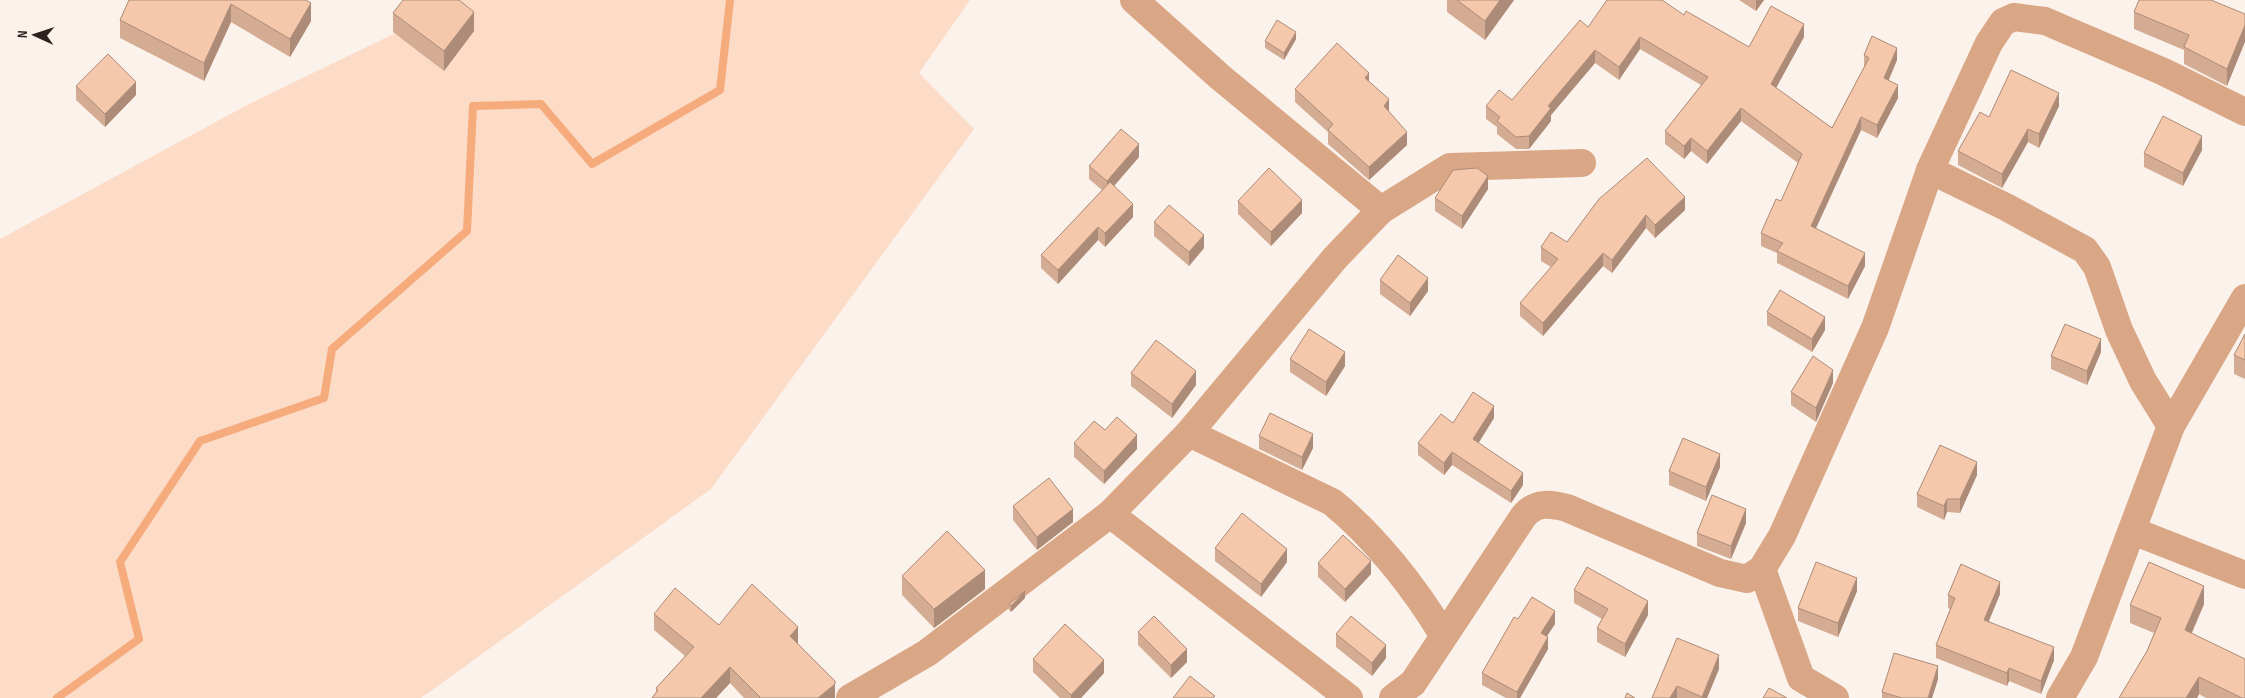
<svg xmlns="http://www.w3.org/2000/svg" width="2245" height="698" font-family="'Sofia Sans Condensed',sans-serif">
<rect width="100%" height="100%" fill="#fcf2ec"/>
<polygon fill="#fcdbc7" points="424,0 970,0 919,73 974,129 711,489 421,698 0,698 0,239 249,104 406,28"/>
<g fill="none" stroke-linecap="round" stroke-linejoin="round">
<polyline stroke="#f5ab7b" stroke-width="8" points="57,698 139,639 120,562 200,441 324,398 332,349 467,231 473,106 541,104 592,164 720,90 730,0"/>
<g stroke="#daa786" stroke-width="28">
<polyline points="1134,0 1220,77 1381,210"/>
<polyline points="1930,170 2006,207 2085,250 2097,267 2119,330 2143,381 2171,426"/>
<path d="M 1189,433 L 1332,502 C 1374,536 1416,589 1443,635"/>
<polyline points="1110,514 1349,698"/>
<polyline points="2133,531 2245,575"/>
<polyline points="1762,569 1801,678 1835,698"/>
<polyline points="850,698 927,653 1110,514 1189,433 1335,258 1381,210 1450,167 1582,163"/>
<path d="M 1393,698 L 1413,683 L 1523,517 C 1535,502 1549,503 1567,508 L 1720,573 L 1747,579 L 1762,569 L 1782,536 L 1875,328 L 1930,170 L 1989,43 L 2003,22 L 2014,17 L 2045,21 L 2164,72 L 2245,112"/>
<polyline points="2060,698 2084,657 2171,426 2245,298"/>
</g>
</g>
<g fill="#d3ac93">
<polygon points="129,0 311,3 311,21 290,57 231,22 204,81 120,38 120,20"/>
<polygon points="1447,0 1514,0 1485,40 1447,12"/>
<polygon points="1739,0 1764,0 1756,11"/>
<polygon points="2134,12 2245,14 2227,86 2184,64 2184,50 2134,29"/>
<polygon points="393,13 474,31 444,71 393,32"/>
<polygon points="1684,15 1749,47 1804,37 1776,88 1832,128 1864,67 1864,55 1897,60 1889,80 1898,98 1877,138 1861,130 1816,228 1865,266 1848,299 1777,263 1777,253 1761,246 1761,233 1781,201 1798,163 1741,121 1707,164 1691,151 1684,159 1665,144 1665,131 1701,85 1640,49 1619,80 1595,63 1551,115 1551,121 1529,149 1516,149 1497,134 1497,127 1486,119 1486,106 1512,100 1588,27"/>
<polygon points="1296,39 1284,60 1265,48 1265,41"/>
<polygon points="76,86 136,95 105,127 76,100"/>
<polygon points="1295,89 1389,112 1407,145 1369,180 1328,144 1328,132 1295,102"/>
<polygon points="2059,106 2039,148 2028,142 2002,188 1958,165 1958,151 1989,117"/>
<polygon points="2202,150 2183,186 2144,167 2144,153"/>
<polygon points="1139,157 1114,186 1133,217 1105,247 1098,240 1058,284 1041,268 1041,255 1102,190 1089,179 1089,166"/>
<polygon points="1488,189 1462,229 1435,211 1435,198"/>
<polygon points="1599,199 1685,210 1655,238 1646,228 1612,273 1603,266 1543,336 1520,316 1520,303 1551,267 1541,261 1541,247 1567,242"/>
<polygon points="1238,201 1302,213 1271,246 1238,214"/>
<polygon points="1154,222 1204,248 1189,266 1154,236"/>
<polygon points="1380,280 1428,291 1410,316 1380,294"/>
<polygon points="1767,312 1825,330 1812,352 1767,325"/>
<polygon points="2245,334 2245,379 2234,374 2234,355"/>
<polygon points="2101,352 2087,385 2051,369 2051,356"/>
<polygon points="1290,359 1345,366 1326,396 1290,372"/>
<polygon points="1131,373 1196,385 1172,418 1131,386"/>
<polygon points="1833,383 1816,422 1791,405 1791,392"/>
<polygon points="1494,418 1478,443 1523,485 1511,503 1452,465 1444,475 1418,455 1418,443 1453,423"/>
<polygon points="1105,430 1137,449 1104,484 1074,457 1074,443"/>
<polygon points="1259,436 1313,448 1302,470 1259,449"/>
<polygon points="1720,467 1706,501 1669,485 1669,471"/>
<polygon points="1977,475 1960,513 1947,512 1944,520 1917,507 1917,494"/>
<polygon points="1013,506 1073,522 1037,550 1013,520"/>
<polygon points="1746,523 1731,559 1697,546 1697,533"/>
<polygon points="1215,548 1287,562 1261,597 1215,561"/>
<polygon points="1318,563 1371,574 1345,602 1318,577"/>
<polygon points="902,576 985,589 934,628 902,595"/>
<polygon points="1574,590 1648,615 1625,657 1597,642 1597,628 1602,619 1574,603"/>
<polygon points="1857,591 1838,637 1798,621 1798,608"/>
<polygon points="2000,594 1989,621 2054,660 2041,694 2009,681 2007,686 1936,658 1936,645 1950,609 1948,608 1948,595"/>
<polygon points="1025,598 1011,612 1009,610 1009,604"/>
<polygon points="2204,604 2192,633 2245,698 2206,698 2199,694 2197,698 2119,698 2147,651 2154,633 2130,623 2130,605"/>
<polygon points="654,614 719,625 798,644 835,698 744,698 730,683 716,698 652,698 656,692 656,688 685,656 654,630"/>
<polygon points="1555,624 1547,636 1548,649 1520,698 1506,698 1482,685 1482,673"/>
<polygon points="1138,632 1187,662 1171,678 1138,645"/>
<polygon points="1336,634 1386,658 1372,676 1336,647"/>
<polygon points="1677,638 1719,669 1707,698 1652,698"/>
<polygon points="1033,659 1104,673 1081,698 1060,698 1033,672"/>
<polygon points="1938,679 1932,698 1882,698 1882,692"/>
</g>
<g fill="#ac8c78">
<polygon points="1500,0 1514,0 1485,40 1485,21"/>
<polygon points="1756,0 1764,0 1756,11"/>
<polygon points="311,3 311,21 290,57 290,39"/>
<polygon points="231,4 231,22 204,81 204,63"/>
<polygon points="474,12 474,31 444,71 444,51"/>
<polygon points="1804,24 1804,37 1771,97 1771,84"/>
<polygon points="2245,25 2245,42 2227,86 2227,69"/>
<polygon points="1296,32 1296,39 1284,60 1284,53"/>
<polygon points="1640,37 1640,49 1619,80 1619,67"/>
<polygon points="1897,48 1897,60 1884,90 1884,78"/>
<polygon points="1595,50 1595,63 1551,115 1551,121 1529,149 1529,136 1548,106"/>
<polygon points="1369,73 1369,86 1365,78"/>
<polygon points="136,82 136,95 105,127 105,114"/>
<polygon points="1898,85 1898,98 1877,138 1877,125"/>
<polygon points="2059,93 2059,106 2039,148 2039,134"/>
<polygon points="1389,99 1389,113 1384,106"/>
<polygon points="1741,108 1741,121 1707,164 1707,151"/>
<polygon points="1861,117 1861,130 1811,239 1811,226"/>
<polygon points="2028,129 2028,142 2002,188 2002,174"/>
<polygon points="1407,132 1407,145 1369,180 1369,167"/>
<polygon points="2202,136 2202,150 2183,186 2183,173"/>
<polygon points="1691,138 1691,151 1684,159 1684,146"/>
<polygon points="1139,144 1139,157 1107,194 1107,181"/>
<polygon points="1488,176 1488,189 1462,229 1462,216"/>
<polygon points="1685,197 1685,210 1655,238 1655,225"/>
<polygon points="1302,200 1302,213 1271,246 1271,232"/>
<polygon points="1133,204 1133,217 1105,247 1105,233"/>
<polygon points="1646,215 1646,228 1612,273 1612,260"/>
<polygon points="1098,227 1098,240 1058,284 1058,270"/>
<polygon points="1204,235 1204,248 1189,266 1189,252"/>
<polygon points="1603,253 1603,266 1543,336 1543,323"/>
<polygon points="1865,253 1865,266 1848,299 1848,286"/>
<polygon points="1428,278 1428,291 1410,316 1410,303"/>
<polygon points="1825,317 1825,330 1812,352 1812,339"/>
<polygon points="2101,339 2101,352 2087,385 2087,371"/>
<polygon points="1345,352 1345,366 1326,396 1326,382"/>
<polygon points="1833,370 1833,383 1816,422 1816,408"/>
<polygon points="1196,371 1196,385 1172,418 1172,404"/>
<polygon points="1494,406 1494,418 1473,452 1473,439"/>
<polygon points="1313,434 1313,448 1302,470 1302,457"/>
<polygon points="1137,435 1137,449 1104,484 1104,471"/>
<polygon points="1452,452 1452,465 1444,475 1444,463"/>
<polygon points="1720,454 1720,467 1706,501 1706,487"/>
<polygon points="1977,462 1977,475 1960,513 1960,499"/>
<polygon points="1523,473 1523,485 1511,503 1511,491"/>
<polygon points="1947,499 1947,512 1944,520 1944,506"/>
<polygon points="1073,509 1073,522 1037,550 1037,537"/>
<polygon points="1746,509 1746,523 1731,559 1731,546"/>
<polygon points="1287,549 1287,562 1261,597 1261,584"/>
<polygon points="1371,561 1371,574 1345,602 1345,589"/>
<polygon points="985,570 985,589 934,628 934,609"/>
<polygon points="1857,578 1857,591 1838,637 1838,623"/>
<polygon points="2000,582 2000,594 1984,632 1984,620"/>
<polygon points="2204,586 2204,604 2185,648 2185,630"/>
<polygon points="1025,591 1025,598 1011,612 1011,606"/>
<polygon points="1648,601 1648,615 1625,657 1625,644"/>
<polygon points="1555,611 1555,624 1541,645 1541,633"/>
<polygon points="798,627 798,644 790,636"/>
<polygon points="1548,637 1548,649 1520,698 1517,698 1517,692"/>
<polygon points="1386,645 1386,658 1372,676 1372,663"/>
<polygon points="2054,647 2054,660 2041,694 2041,681"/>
<polygon points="1187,649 1187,662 1171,678 1171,665"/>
<polygon points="1719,655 1719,669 1707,698 1702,698"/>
<polygon points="1104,660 1104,673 1081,698 1071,698 1071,695"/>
<polygon points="1938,666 1938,679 1932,698 1928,698"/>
<polygon points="730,667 730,683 716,698 701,698"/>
<polygon points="2009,668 2009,681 2007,686 2007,673"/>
<polygon points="2199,677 2199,694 2197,698 2186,698"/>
<polygon points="835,684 835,698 818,698"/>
<polygon points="1677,686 1677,698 1670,698"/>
</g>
<g fill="#f5c8ab" stroke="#ac8c78">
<polygon points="129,0 306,0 311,3 290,39 231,4 204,63 120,20"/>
<polygon points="403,0 459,0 474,12 444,51 393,13"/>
<polygon points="1457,0 1500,0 1485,21"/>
<polygon points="1607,0 1662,0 1684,15 1686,11 1749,47 1771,6 1804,24 1771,84 1832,128 1869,58 1864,55 1872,36 1897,48 1884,78 1898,85 1877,125 1861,117 1811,226 1865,253 1848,286 1777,251 1783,243 1761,233 1776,199 1781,201 1802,154 1741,108 1707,151 1691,138 1684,146 1665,131 1708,77 1640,37 1619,67 1595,50 1548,106 1551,108 1529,136 1516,137 1497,121 1500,117 1486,106 1499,90 1512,100 1580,20 1588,27"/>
<polygon points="2139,0 2211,0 2245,14 2245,25 2227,69 2184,47 2189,35 2134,12"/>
<polygon points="1277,20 1296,32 1284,53 1265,41"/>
<polygon points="1337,43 1369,73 1365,78 1389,99 1384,106 1407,132 1369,167 1328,130 1333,124 1295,89"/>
<polygon points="108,54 136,82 105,114 76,86"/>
<polygon points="2011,70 2059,93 2039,134 2028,129 2002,174 1958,151 1980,112 1989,117"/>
<polygon points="2163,116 2202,136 2183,173 2144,153"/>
<polygon points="1121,129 1139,144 1107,181 1089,166"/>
<polygon points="1647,158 1685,197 1655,225 1646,215 1612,260 1603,253 1543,323 1520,303 1558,259 1541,247 1551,232 1567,242 1599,199"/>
<polygon points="1269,168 1302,200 1271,232 1238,201"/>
<polygon points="1477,168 1488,176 1462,216 1435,198 1453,170"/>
<polygon points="1110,182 1133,204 1105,233 1098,227 1058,270 1041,255"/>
<polygon points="1169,205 1204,235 1189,252 1154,222"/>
<polygon points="1398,255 1428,278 1410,303 1380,280"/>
<polygon points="1780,290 1825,317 1812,339 1767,312"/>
<polygon points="2065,324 2101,339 2087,371 2051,356"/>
<polygon points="1309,329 1345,352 1326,382 1290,359"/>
<polygon points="2245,334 2245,360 2234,355"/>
<polygon points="1156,340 1196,371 1172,404 1131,373"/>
<polygon points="1813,356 1833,370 1816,408 1791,392"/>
<polygon points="1473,392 1494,406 1473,439 1523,473 1511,491 1452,452 1444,463 1418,443 1441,414 1453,423"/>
<polygon points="1270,413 1313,434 1302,457 1259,436"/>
<polygon points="1117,417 1137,435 1104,471 1074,443 1094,421 1105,430"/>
<polygon points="1683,438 1720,454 1706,487 1669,471"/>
<polygon points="1940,445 1977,462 1960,499 1947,499 1944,506 1917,494"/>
<polygon points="1049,478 1073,509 1037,537 1013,506"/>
<polygon points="1712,495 1746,509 1731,546 1697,533"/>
<polygon points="1242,513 1287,549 1261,584 1215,548"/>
<polygon points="947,531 985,570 934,609 902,576"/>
<polygon points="1343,535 1371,561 1345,589 1318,563"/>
<polygon points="1816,562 1857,578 1838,623 1798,608"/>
<polygon points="2149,562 2204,586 2185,630 2245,659 2245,698 2242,698 2199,677 2186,698 2119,698 2147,651 2161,618 2130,605"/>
<polygon points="1961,564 2000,582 1984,620 2054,647 2041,681 2009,668 2007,673 1936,645 1955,598 1948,595"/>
<polygon points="1587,567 1648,601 1625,644 1597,628 1608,609 1574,590"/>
<polygon points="752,584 798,627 790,636 835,681 835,684 818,698 759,698 760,697 730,667 701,698 652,698 658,690 656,688 694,647 654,614 675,588 719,625"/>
<polygon points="1025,591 1011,606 1009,604"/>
<polygon points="1532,597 1555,611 1541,633 1548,637 1517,692 1482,673 1514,617 1518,619"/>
<polygon points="1154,616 1187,649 1171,665 1138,632"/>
<polygon points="1351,616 1386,645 1372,663 1336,634"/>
<polygon points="1065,624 1104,660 1071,695 1033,659"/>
<polygon points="1677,638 1719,655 1702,697 1677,686 1670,698 1652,698"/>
<polygon points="1894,653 1938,666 1928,698 1902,698 1882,692"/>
<polygon points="1190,676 1215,696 1213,698 1173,698"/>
<polygon points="1769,688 1787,698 1763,698"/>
<polygon points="1627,693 1635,698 1625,698"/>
</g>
<g transform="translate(35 35) rotate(273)" stroke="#fcf2ec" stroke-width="4" paint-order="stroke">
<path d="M0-4L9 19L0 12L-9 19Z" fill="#2c231e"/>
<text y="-8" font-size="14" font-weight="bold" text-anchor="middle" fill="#2c231e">N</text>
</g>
</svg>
